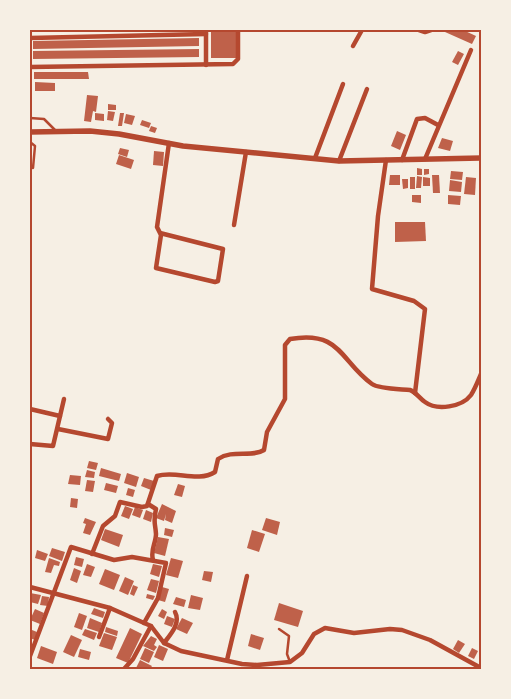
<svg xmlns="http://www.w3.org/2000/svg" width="511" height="699" font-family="'DM Sans',sans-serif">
<rect width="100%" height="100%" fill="#f6efe4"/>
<g fill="#bf614a">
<rect x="211" y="30" width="25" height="28"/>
<polygon points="447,30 463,30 476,36 472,44 445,32"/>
<polygon points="199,38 199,46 33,49 33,41"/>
<polygon points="199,49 199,57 33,59 33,51"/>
<polygon points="458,51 464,54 458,65 452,62"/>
<polygon points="34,72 88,72 89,79 34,79"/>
<polygon points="35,82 55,83 55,91 35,91"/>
<polygon points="87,95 98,96 96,112 93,111 91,122 84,121"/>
<polygon points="108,104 116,105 116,110 108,110"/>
<polygon points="108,111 115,112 113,121 107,120"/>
<polygon points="95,113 104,114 104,121 95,120"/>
<polygon points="120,113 124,113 122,126 118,126"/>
<polygon points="126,114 135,116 132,125 124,123"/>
<polygon points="142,120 151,123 149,128 140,125"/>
<polygon points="151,126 157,128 155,133 149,131"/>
<polygon points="397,131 406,135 400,150 391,146"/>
<polygon points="442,138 453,141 450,151 438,148"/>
<polygon points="120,148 129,150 127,157 118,154"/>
<polygon points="154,151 164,152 163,166 153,165"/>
<polygon points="119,155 134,160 131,169 116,164"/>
<polygon points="417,168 422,169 422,175 417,175"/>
<polygon points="424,169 429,169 429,174 424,175"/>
<polygon points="451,171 463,172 462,180 450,179"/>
<polygon points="390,175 400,175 400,185 389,185"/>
<polygon points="432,175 439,175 440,193 433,193"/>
<polygon points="417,176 422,177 421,188 416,188"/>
<rect x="410" y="177" width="5" height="12"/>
<polygon points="423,177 430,178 430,186 423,186"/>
<polygon points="466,177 476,178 475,195 464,194"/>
<polygon points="402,179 408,179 408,188 403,189"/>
<polygon points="450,180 462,182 461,192 449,191"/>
<polygon points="412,195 421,195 421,203 412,202"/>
<polygon points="448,195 461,196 460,205 448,204"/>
<polygon points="395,222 425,222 426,241 395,242"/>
<polygon points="89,461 98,463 96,470 87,468"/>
<polygon points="101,468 121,474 119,481 99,476"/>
<polygon points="87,470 95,472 94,478 85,477"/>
<polygon points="127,473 139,477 136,487 124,483"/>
<polygon points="70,475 81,476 80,485 68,484"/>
<polygon points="144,478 154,481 151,490 141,486"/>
<polygon points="87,480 95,481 93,492 85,491"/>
<polygon points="106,483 118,486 116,493 104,490"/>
<polygon points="178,484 185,486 182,497 174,495"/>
<polygon points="128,488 135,490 133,497 126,495"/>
<polygon points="71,498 78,499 77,508 70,507"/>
<polygon points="162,504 176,511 172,523 165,520 166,514 164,521 156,518"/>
<polygon points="125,506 133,509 129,519 121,516"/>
<polygon points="135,507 143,510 140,518 132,515"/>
<polygon points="146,510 153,513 151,522 143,519"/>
<polygon points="85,518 96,522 90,535 83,533 86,524 83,523"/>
<polygon points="266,518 280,522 277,535 262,530"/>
<polygon points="165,528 174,530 172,537 164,535"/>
<polygon points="105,529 123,535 119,547 101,540"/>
<polygon points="252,530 265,534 259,552 247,548"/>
<polygon points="158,537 169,539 165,556 154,553"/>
<polygon points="52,548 65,552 62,561 49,556"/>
<polygon points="37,550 48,554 45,561 35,558"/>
<polygon points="76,557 84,559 82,567 74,565"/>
<polygon points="49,558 60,562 59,566 54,565 51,573 45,572"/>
<polygon points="171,558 183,561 178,578 166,575"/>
<polygon points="87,564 95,567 91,577 83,575"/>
<polygon points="153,564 162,566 159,577 150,574"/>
<polygon points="74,568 81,571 77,583 70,580"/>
<polygon points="105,569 120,575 114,590 99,584"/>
<polygon points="204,571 213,572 211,582 202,580"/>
<polygon points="125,577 134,581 128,595 119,591"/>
<polygon points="151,579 159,581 156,593 147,590"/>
<polygon points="133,585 138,587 134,596 130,594"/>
<polygon points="162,587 169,589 165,602 158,600"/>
<polygon points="30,593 41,595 38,604 30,602"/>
<polygon points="147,594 155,596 153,600 146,598"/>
<polygon points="191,595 203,598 200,610 188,608"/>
<polygon points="42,596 49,597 48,606 40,605"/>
<polygon points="176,597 186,600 184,607 173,604"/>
<polygon points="279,603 303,611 298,627 274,620"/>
<polygon points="94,608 105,612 103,618 91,614"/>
<polygon points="35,609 44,613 40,624 30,620"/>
<polygon points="162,609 167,612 164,619 158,616"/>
<polygon points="79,613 87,616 82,630 74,627"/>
<polygon points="167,616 175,619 172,627 164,624"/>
<polygon points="90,618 102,623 99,632 87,628"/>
<polygon points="182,618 193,623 187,634 176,629"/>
<polygon points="106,627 118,631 117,636 105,632"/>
<polygon points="130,628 142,634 128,663 116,658"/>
<polygon points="85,629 97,633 94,640 82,635"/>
<polygon points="32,630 37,632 35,640 30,638"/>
<polygon points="104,633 117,637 112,650 99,646"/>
<polygon points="251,634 264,638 260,650 248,646"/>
<polygon points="71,635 82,640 74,657 63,652"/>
<polygon points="151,636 157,639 154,645 157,647 154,651 143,646"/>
<polygon points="458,640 465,644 459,653 453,649"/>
<polygon points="159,645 168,649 163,661 154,657"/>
<polygon points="41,646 57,652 53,664 37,658"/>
<polygon points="145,648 154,652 149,663 140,659"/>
<polygon points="472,648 478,651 474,659 468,656"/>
<polygon points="80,649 91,652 89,660 78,657"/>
<polygon points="140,660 152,666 150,669 136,668"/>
</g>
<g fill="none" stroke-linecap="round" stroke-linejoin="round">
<g stroke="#b5482f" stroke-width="2.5">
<polyline points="30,118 44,119 56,131"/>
<polyline points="30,142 35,146 33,168"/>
<polyline points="279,629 289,636 287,654 290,662"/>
</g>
<g stroke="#b5482f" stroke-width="4.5">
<polyline points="206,30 206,65"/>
<polyline points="419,30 425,32 431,30"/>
<polyline points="30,38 206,34"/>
<polyline points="353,46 362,30"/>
<polyline points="30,67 233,64 238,59 238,30"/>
<polyline points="315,158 343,84"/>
<polyline points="425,159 471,50"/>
<polyline points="386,160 378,216 372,289 414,301 425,309 415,393"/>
<polyline points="402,160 417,119 425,118 438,125"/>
<polyline points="339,161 367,89"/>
<polyline points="234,225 246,152"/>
<polyline points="160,233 223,249 218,281 215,282 156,268 161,235 157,227 169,143"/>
<polyline points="30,409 60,416"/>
<polyline points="58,429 108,439 112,423 108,419"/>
<polyline points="30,444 53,446 64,399"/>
<path d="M 148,504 L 156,509 C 153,522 155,521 156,534 C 156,543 150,550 153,560"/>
<path d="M 92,554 L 103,526 L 115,516 L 120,502 L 142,507 L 147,506 L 157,476 C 176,470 197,483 215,472 L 218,459 C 233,449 251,458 264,450 L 267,432 L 285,399 L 285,345 L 290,339 C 341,330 340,361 372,384 C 379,389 400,389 410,390 C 416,392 419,398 425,402 C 437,411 462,407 471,395 C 475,389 478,381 481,374"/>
<polyline points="30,587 110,608 151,626 164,643 181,651 242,664 257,665 290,662 302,653 314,634 325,628 354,633 390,629 402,630 430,640 481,668"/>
<polyline points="99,637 110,608"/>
<path d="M 164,643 C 171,634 181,623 175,612"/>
<polyline points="30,656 71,547 114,560 132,557 166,563 158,598 144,623"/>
<polyline points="227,660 247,576"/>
<polyline points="124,669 133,659 151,626"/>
</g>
<polyline stroke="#b5482f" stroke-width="5.5" points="30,132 90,131 119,134 183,146 339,161 481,158"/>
</g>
<rect width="511" height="699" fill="none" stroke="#f6efe4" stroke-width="62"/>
<rect x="31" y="31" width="449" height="637" fill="none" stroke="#b5482f" stroke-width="2"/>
</svg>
